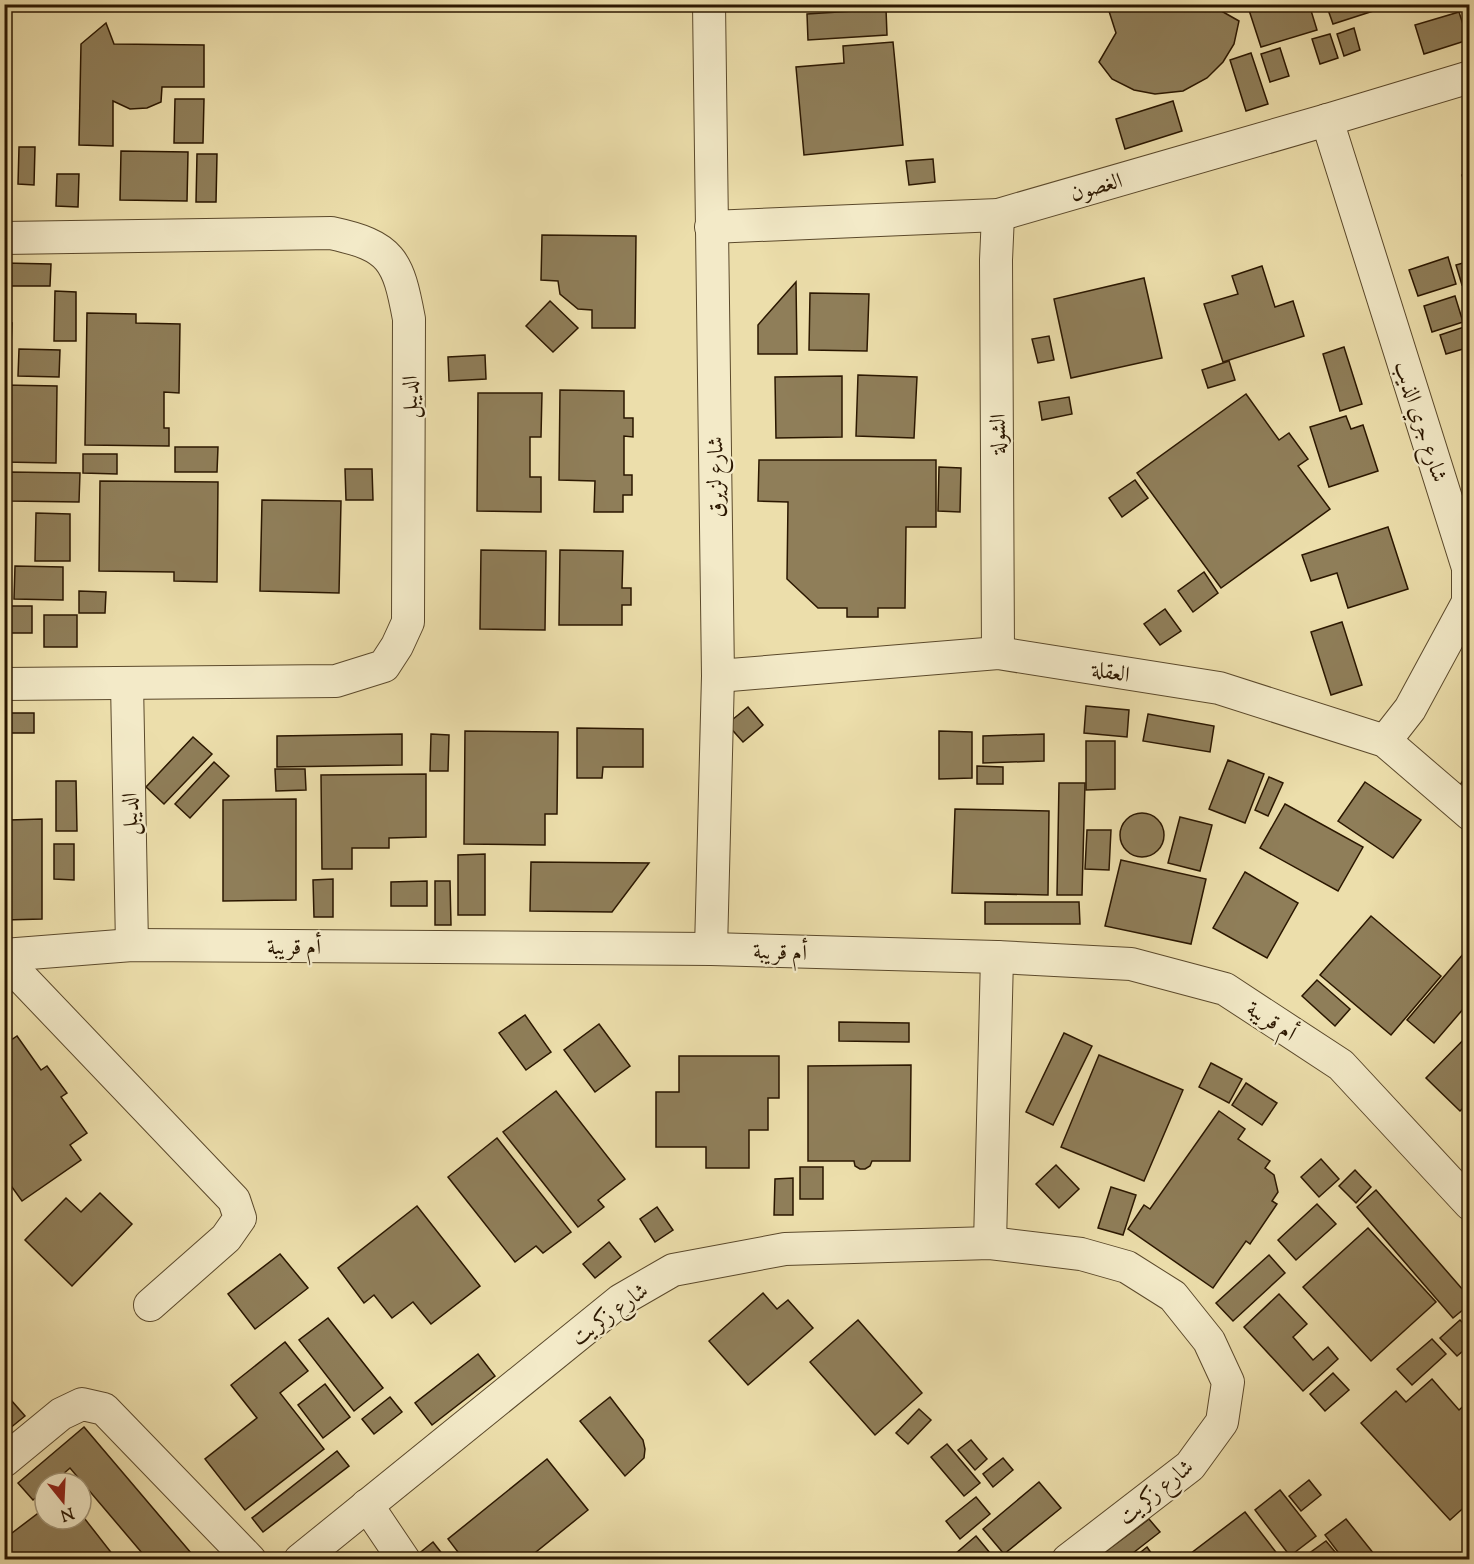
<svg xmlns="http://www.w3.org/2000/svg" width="1474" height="1564" font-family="'Sorts Mill Goudy',Amiri,serif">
<rect width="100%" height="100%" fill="#ecdeab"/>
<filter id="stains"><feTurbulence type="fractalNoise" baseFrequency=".00333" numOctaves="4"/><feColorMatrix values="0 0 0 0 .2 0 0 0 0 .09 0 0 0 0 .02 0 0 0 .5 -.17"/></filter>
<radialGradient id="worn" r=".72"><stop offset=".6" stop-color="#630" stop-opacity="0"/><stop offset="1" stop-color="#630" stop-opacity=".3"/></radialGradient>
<g fill="#8f7e59" stroke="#2b1700" stroke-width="1.5">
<polygon points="1209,4 1239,21 1234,44 1223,62 1207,78 1183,91 1155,94 1134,90 1112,79 1099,62 1116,33 1107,5"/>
<polygon points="1247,4 1309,4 1317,30 1261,47"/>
<polygon points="1326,4 1395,4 1333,24"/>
<polygon points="886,9 887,35 808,40 807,14"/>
<polygon points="1459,12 1468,40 1424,54 1415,25"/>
<polygon points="106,23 114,44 204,45 204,87 162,87 161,102 147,108 130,109 113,101 113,146 79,145 81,44"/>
<polygon points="1354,28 1360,50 1344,56 1337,34"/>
<polygon points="1330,34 1338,58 1320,64 1312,39"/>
<polygon points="893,42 903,145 804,155 796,67 844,63 843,46"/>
<polygon points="1280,48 1289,76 1270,82 1261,54"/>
<polygon points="1251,53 1268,104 1246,111 1230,60"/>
<polygon points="175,99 204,99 203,143 174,143"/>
<polygon points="1173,101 1182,131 1125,149 1116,119"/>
<polygon points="19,147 35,147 34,185 18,184"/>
<polygon points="121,151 188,152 187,201 120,200"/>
<polygon points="197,154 217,154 216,202 196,202"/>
<polygon points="933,159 935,182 909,185 906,161"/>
<polygon points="1470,173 1470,200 1462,175"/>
<polygon points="57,174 79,174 78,207 56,206"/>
<polygon points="542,235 636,236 635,328 592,328 592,310 578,309 560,294 558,281 541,280"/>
<polygon points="1448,257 1456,284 1418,296 1409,270"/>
<polygon points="1470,261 1470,283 1462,285 1456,265"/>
<polygon points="4,263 51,264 50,286 4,286"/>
<polygon points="1262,266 1275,307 1293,301 1304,336 1223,362 1204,304 1238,294 1232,276"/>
<polygon points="1144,278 1162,358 1071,378 1054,299"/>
<polygon points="796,282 797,354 758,354 758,325"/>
<polygon points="55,291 76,292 76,341 54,341"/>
<polygon points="810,293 869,294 867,351 809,350"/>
<polygon points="1455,296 1463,322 1432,332 1424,306"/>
<polygon points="550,301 578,328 553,352 526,326"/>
<polygon points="87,313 136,314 136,323 180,324 179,393 164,392 164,428 169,428 169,446 85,445"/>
<polygon points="4,322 12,323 11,346 4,346"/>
<polygon points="1470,325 1470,347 1446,354 1440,335"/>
<polygon points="1049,336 1054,360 1038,363 1032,339"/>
<polygon points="1344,347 1362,404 1340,411 1323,354"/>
<polygon points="19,349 60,350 59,377 18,376"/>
<polygon points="485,355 486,379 449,381 448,357"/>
<polygon points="1229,361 1235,380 1208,388 1202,370"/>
<polygon points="858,375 917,377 914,438 856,436"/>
<polygon points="842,376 842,437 776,438 775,377"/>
<polygon points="4,385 57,386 56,463 4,462"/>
<polygon points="560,390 624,391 624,418 633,418 633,437 624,436 624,475 632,475 632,495 623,495 623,512 594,512 595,481 559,480"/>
<polygon points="478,393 542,393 541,437 530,437 530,477 541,477 541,512 477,511"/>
<polygon points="1246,394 1279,440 1289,433 1308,459 1298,466 1330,509 1221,588 1137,473"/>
<polygon points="1069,397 1072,414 1042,420 1039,402"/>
<polygon points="1346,416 1351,429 1363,425 1378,471 1329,487 1310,427"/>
<polygon points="175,447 218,447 217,472 175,472"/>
<polygon points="83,454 117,454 117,474 83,473"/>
<polygon points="759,460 936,460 936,527 906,527 905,608 878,608 878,617 847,617 847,608 818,608 787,579 788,502 758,501"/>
<polygon points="939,467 961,468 960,512 938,511"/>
<polygon points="345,469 372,469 373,500 346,500"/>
<polygon points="9,472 80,473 79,502 9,501"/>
<polygon points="1135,480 1148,498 1122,517 1109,498"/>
<polygon points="100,481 218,482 217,582 174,581 174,572 99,571"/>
<polygon points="262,500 341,501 339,593 260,591"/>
<polygon points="36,513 70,514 70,561 35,561"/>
<polygon points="1388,527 1408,589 1348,608 1337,573 1311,581 1302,555"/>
<polygon points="481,550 546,551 545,630 480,629"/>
<polygon points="560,550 623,551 622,588 631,588 631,605 622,605 622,625 559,625"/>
<polygon points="15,566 63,567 63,600 14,599"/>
<polygon points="1204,572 1218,593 1193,612 1178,591"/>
<polygon points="79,591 106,592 105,613 79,613"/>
<rect x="7" y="606" width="25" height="27"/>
<polygon points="1165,609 1181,631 1160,645 1144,624"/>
<rect x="44" y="615" width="33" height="32"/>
<polygon points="1342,622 1362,685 1331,695 1311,632"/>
<polygon points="1086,706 1129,710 1127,737 1084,733"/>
<polygon points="748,707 763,725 743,742 727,724"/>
<rect x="4" y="713" width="30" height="20"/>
<polygon points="1148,714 1214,726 1210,752 1143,741"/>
<polygon points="577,728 643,729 643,767 603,767 602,778 577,778"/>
<polygon points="465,731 558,732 557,814 545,814 545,845 464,844"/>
<polygon points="939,731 972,732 972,778 939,779"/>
<polygon points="402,734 402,765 277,767 277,736"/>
<polygon points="431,734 449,735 448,771 430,771"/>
<polygon points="1044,734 1044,761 983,763 983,736"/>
<polygon points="193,737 212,754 164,804 146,787"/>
<polygon points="1086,741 1115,741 1115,789 1086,790"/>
<polygon points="1228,760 1264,774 1245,823 1209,809"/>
<polygon points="214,762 229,776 190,818 175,804"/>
<polygon points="977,766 1003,767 1003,784 977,784"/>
<polygon points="275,769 305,769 306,790 276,791"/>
<polygon points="1467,773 1470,775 1470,796 1458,789"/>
<polygon points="426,774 426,837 389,838 389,848 352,848 352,869 322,869 321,775"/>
<polygon points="1269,777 1283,783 1268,816 1255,810"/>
<polygon points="56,781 76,781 77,831 56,831"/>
<polygon points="1365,782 1421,820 1393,858 1338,821"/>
<polygon points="1059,783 1085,783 1082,895 1057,895"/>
<polygon points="296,799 296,900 223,901 223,800"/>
<polygon points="4,800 8,800 9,820 42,819 42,919 4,920"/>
<polygon points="1285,804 1363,847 1338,891 1260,848"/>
<polygon points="955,809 1049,811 1048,895 952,893"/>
<circle cx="1142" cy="835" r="22"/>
<polygon points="1180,817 1212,825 1200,871 1168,863"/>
<polygon points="1087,830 1111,830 1109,870 1085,869"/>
<polygon points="54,844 74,844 74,880 54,879"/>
<polygon points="485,854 485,915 458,915 458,855"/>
<polygon points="1121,860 1206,879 1191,944 1105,926"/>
<polygon points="531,862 649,863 612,912 530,911"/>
<polygon points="1245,872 1298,903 1267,958 1213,928"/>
<polygon points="333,879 333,917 314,917 313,880"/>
<polygon points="427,881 427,906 391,906 391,882"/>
<polygon points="435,881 450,881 451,925 435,925"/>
<polygon points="985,902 1079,902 1080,924 985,924"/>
<polygon points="1371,916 1441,976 1391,1035 1320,975"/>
<polygon points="1464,953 1470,958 1470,1001 1434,1043 1407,1020"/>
<polygon points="1317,980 1350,1009 1335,1026 1302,996"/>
<polygon points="525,1015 551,1052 526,1070 499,1033"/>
<polygon points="839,1022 909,1023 909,1042 839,1041"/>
<polygon points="599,1024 630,1066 595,1092 564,1050"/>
<polygon points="1064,1033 1092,1046 1053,1125 1026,1112"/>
<polygon points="1470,1033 1470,1101 1460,1111 1426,1078"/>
<polygon points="17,1036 41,1070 47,1066 67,1093 61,1097 87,1133 70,1145 81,1160 22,1201 4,1176 4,1045"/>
<polygon points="1099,1055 1183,1090 1144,1181 1061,1147"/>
<polygon points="679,1056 779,1056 779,1098 768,1098 768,1130 749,1130 749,1168 706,1168 706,1147 656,1147 656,1092 679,1092"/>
<polygon points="1211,1063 1242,1079 1229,1103 1199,1087"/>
<polygon points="911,1065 910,1161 872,1161 870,1166 865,1169 860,1169 855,1166 854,1161 808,1161 808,1066"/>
<polygon points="1246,1083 1277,1103 1262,1125 1232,1105"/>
<polygon points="556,1091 625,1179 598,1200 604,1207 578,1227 503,1132"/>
<polygon points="1219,1111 1245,1129 1238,1139 1270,1161 1265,1168 1274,1175 1278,1192 1272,1201 1277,1204 1250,1244 1246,1241 1213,1288 1128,1229 1144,1205 1150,1209"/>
<polygon points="497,1138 571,1232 543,1253 536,1246 515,1262 448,1177"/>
<polygon points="1321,1159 1339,1179 1319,1197 1301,1177"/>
<polygon points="1056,1165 1079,1189 1059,1208 1036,1184"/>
<rect x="800" y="1167" width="23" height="32"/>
<polygon points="1355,1170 1371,1187 1356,1203 1339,1186"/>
<polygon points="793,1178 793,1215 774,1215 775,1179"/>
<polygon points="1111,1187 1136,1195 1123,1235 1098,1228"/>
<polygon points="1376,1190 1470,1298 1470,1304 1453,1318 1357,1207"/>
<polygon points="100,1193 132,1224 72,1286 25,1240 66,1198 81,1212"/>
<polygon points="1317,1204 1336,1224 1296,1260 1278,1240"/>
<polygon points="417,1206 480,1286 431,1324 413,1302 392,1318 374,1295 364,1303 338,1268"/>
<polygon points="657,1207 673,1230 655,1242 640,1219"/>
<polygon points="1368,1228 1436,1302 1371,1361 1303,1287"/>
<polygon points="609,1242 621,1257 595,1278 583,1264"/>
<polygon points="280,1254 308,1288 255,1329 228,1294"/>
<polygon points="1269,1255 1285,1273 1233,1321 1216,1303"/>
<polygon points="763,1293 777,1309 788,1300 813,1328 748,1385 709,1341"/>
<polygon points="1279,1294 1307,1324 1293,1337 1313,1360 1328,1347 1338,1359 1303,1391 1244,1327"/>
<polygon points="328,1318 383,1388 354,1411 299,1340"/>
<polygon points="858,1320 922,1393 875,1435 810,1362"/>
<polygon points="1460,1320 1470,1330 1470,1345 1457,1356 1440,1338"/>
<polygon points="1432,1339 1446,1354 1412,1385 1397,1369"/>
<polygon points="285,1342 308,1371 280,1393 324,1449 245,1510 205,1459 257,1418 231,1385"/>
<polygon points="478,1354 495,1376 432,1425 415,1403"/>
<polygon points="1333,1373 1349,1390 1325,1411 1310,1394"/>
<polygon points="1432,1379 1459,1410 1468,1402 1470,1405 1470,1502 1450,1520 1361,1423 1396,1391 1406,1402"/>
<polygon points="325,1384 350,1417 323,1438 298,1405"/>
<polygon points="4,1392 25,1416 4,1433"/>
<polygon points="390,1397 402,1412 374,1434 362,1419"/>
<polygon points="610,1397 643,1440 645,1449 644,1458 625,1476 580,1421"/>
<polygon points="919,1409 931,1420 908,1444 896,1433"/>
<polygon points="84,1427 197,1560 148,1560 70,1468 53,1483 45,1483 45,1490 33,1500 18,1483"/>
<polygon points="971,1440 987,1459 975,1470 958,1450"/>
<polygon points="947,1444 980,1483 964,1496 931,1457"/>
<polygon points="337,1451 349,1466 263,1532 252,1518"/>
<polygon points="1003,1458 1013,1470 993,1487 983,1474"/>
<polygon points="547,1459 588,1510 526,1560 464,1560 448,1539"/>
<polygon points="1309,1480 1321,1495 1301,1511 1289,1496"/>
<polygon points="1039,1482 1061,1508 1004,1554 983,1529"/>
<polygon points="1280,1490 1316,1536 1290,1556 1255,1510"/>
<polygon points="976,1497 990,1514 960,1539 946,1521"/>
<polygon points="45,1508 45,1519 81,1519 81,1514 117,1560 4,1560 4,1539"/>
<polygon points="1245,1512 1282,1560 1182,1560"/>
<polygon points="1149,1519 1160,1532 1124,1560 1110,1560 1105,1552"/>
<polygon points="1346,1519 1378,1559 1377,1560 1344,1560 1325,1535"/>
<polygon points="976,1536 995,1559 948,1560"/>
<polygon points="1326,1541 1341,1559 1306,1560 1304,1557"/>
<polygon points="433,1542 447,1560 411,1560"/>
<polygon points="1147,1547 1156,1560 1131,1560"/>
</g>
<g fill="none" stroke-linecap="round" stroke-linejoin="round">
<defs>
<g id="minor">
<polyline points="709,4 718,676 711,949"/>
<polyline points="1327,120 1468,568 1468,602 1410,709 1385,741"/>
<polyline points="711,227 998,215 1327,120 1470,77"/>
<path d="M 4,238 L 331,233 C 392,246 398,260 409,319 L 408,622 L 397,646 L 384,666 L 336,681 L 4,684"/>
<polyline points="998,653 996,260 998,215"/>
<polyline points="718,676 998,653 1219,688 1385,741 1470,814"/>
<polyline points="127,683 132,945"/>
<polyline points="4,955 132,945 711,949 997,957 1131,964 1225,989 1341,1065 1470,1204"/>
<polyline points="4,959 234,1200 240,1218 226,1238 150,1305"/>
<polyline points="990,1243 997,957"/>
<polyline points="4,1461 61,1414 82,1404 104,1409 250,1560"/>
<polyline points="367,1505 404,1560"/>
<polyline points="300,1560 621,1300 673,1270 785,1249 990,1243 1081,1254 1127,1267 1173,1296 1209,1341 1228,1382 1222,1422 1190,1466 1068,1560"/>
</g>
</defs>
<use href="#minor" stroke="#5b492b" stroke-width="34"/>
<use href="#minor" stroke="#f3eac8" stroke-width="32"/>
</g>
<g text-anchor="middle" stroke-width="4.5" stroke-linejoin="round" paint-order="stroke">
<g font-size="22" fill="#2b1700" stroke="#f3eac8">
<text transform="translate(1096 186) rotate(-16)" y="8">الغصون</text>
<text transform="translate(409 397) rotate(-90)" y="8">الديبل</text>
<text transform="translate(1422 421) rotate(72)" y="8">شارع جري الذيب</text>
<text transform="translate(997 434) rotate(-90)" y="8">الشولة</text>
<text transform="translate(715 477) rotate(-91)" y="8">شارع لزيرق</text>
<text transform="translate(1111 671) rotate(9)" y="8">العقلة</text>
<text transform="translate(129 814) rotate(-91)" y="8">الديبل</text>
<text x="294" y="954">أم قريبة</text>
<text transform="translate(780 951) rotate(2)" y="8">أم قريبة</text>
<text transform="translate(1272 1020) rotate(33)" y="8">أم قريبة</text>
<text transform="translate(609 1313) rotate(-36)" y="8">شارع زكريت</text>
<text transform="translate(1155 1491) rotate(-39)" y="8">شارع زكريت</text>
</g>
</g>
<rect width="1474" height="1564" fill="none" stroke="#ecdeab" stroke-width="24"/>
<rect x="6" y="6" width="1462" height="1552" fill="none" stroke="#2b1700" stroke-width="3"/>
<rect x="12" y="12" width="1450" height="1540" fill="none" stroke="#2b1700" stroke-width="1.5"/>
<g transform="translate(63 1501) rotate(162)"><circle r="28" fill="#f3eac8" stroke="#a39678" stroke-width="1.5"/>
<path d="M0-4.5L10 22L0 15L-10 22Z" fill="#8f2418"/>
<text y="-9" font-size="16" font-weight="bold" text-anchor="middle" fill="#2b1700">N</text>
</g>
<rect width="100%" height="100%" filter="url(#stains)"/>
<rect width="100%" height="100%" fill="url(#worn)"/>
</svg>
